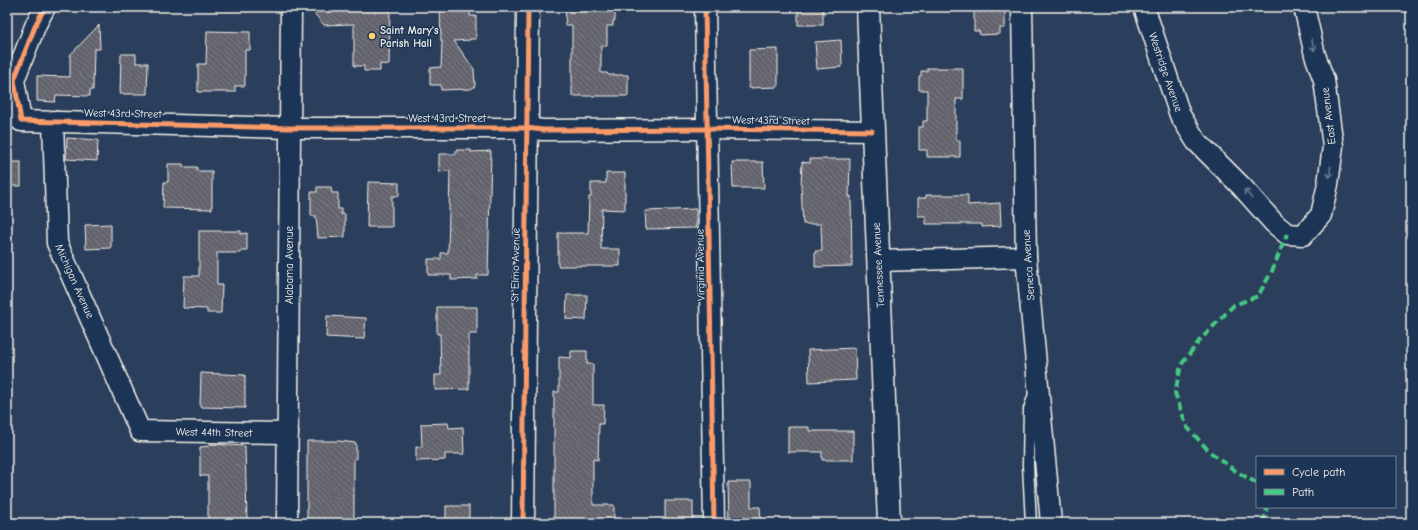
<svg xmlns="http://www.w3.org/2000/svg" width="1418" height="530" font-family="'Comic Neue',sans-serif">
<defs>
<pattern id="building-back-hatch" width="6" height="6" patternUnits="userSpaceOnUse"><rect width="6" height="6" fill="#64646e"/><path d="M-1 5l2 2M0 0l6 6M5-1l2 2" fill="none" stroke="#7b7b83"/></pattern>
</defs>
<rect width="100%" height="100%" fill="#2b3e5c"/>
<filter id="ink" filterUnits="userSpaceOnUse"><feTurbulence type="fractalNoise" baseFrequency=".025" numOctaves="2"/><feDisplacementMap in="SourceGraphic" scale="8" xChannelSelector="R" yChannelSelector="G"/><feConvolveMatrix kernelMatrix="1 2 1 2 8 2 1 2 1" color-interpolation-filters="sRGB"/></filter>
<g filter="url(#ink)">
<g fill="url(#building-back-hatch)" stroke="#f4f1e8">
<polygon points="309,7 390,7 389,65 380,64 380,71 364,71 364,66 354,66 354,24 324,25"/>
<polygon points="440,7 470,7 470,16 476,16 476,39 470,39 470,40 454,41 474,69 475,86 471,89 441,90 441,85 430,85 430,68 441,67 442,41 441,41"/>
<polygon points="566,7 615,7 615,21 613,21 613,26 607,26 607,46 601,46 601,73 607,73 608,75 628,75 628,96 572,96 572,25 565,25"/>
<rect x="798" y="7" width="25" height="18"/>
<polygon points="974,7 999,7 999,11 1005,11 1005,28 1000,28 1000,34 980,35 979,31 974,31"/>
<polygon points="99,25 100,49 94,49 93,90 90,90 90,96 56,95 55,102 37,101 37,76 70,77 70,55"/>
<polygon points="207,31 250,32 250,50 245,50 245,86 235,86 235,92 198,92 198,64 206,64"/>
<polygon points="841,40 842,67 817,69 815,42"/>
<polygon points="778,49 778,87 749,88 749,50"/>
<polygon points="121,54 136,54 136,63 148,63 147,94 120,94"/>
<polygon points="927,68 963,68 963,99 956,99 956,140 960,140 960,157 927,157 927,150 919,150 919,127 923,127 923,121 927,121 927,90 919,90 919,76 921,76 921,71 927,71"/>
<polygon points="67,138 98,140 97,161 66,159"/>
<polygon points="456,150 471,150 471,152 491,151 488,275 477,275 477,279 451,280 451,275 428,275 428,259 441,259 441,253 448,253 450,171 439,172 439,154 456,154"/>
<polygon points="810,159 850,159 849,197 851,196 852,266 815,267 815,251 822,251 821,224 803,224 801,186 802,162 810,163"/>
<rect x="7" y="162" width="14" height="24"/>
<polygon points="732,162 763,162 764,188 733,188"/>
<polygon points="168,164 183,164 183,167 197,167 197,171 212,171 212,209 163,208 164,182 168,182"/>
<polygon points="606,173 625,173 625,210 602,209 601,249 620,249 620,266 558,266 558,233 588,233 589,197 591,197 591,183 606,183"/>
<polygon points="368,182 399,183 399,196 392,196 392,227 367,227"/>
<polygon points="317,187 331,187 332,193 338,193 338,209 341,209 341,214 345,214 345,237 318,238 316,216 311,216 311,192 317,192"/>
<polygon points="926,195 968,195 968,205 1000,203 1001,226 982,227 982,224 926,224 926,216 918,216 918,198 926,198"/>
<polygon points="696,209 696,228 646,229 645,211"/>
<polygon points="111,224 111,248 86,249 85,225"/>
<polygon points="199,231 241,231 241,234 247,233 247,251 241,251 241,253 217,253 217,285 222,285 221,313 207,313 207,309 183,308 184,276 199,276"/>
<polygon points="567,295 587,295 586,320 566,319"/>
<polygon points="437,307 477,307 477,334 469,334 469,389 435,390 435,375 441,375 440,334 437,334"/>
<polygon points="327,316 366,318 364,339 326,337"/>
<polygon points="855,348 856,380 809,382 808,350"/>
<polygon points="571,351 587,351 587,364 593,364 593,405 604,405 603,424 599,424 598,460 593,459 593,505 614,505 614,523 554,523 554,392 559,392 559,357 571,358"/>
<polygon points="201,373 245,375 245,408 200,407"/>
<polygon points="448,423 449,428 463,427 464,454 445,454 445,460 416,461 416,447 422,447 421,424"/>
<polygon points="788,427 809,427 809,431 853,431 853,460 822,460 822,452 788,452"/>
<polygon points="307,441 339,441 356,443 356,459 354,459 354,523 307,523"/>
<polygon points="210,444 245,446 247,520 239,520 239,523 208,523 208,476 200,476 200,447 210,446"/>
<polygon points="728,482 751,482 751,507 760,507 761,522 755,522 755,523 729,523"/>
<rect x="665" y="501" width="28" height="22"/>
<rect x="446" y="506" width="23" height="17"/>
</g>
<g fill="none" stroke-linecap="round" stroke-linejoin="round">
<defs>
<polyline id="lane" points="1031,523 1028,465 1029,409 1034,394"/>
<g id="street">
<polyline points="45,7 36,24 14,80 21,121 291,128 526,128 543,130 708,129 872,131"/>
<polyline points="705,7 714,523"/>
<polyline points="1022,7 1026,257 1051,523"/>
<polyline points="1144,7 1180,115 1196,141 1242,187 1274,223 1287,234 1303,235 1321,215 1328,184 1333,146 1324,80 1315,55 1304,7"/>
<polyline points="53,121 57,243 140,431 288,433"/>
<polyline points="878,261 1026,257"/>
<polyline points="287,523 291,7"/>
</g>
<g id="secondary">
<polyline points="868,7 889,523"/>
<polyline points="523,523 528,7"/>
</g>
</defs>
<use href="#lane" stroke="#f4f1e8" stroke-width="13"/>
<use href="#street" stroke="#f4f1e8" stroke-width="23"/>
<use href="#secondary" stroke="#f4f1e8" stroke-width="25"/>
<use href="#lane" stroke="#1d3557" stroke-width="10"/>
<use href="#street" stroke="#1d3557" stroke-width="20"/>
<use href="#secondary" stroke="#1d3557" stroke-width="22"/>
<g stroke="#46c982" stroke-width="4" stroke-dasharray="8 4" stroke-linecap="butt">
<polyline points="1257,483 1237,472 1210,452 1187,427 1175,393 1181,365 1200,340 1234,305 1258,296 1272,271 1287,234"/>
<polyline points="1263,523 1267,507"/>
</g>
<defs>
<g id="cycleway">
<polyline points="45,7 36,24 14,80 21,121 291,128 526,128 543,130 708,129 872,131"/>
<polyline points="705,7 714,523"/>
<polyline points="523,523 528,7"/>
</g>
</defs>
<use href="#cycleway" stroke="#1d3557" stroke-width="8"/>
<use href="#cycleway" stroke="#fa9b69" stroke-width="5"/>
</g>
<defs><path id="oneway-shaft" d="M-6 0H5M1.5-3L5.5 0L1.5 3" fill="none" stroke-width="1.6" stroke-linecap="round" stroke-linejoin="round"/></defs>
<g stroke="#68778a">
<use href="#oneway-shaft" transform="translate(1313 45) rotate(77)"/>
<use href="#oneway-shaft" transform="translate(1330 172) rotate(96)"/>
<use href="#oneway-shaft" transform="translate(1248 194) rotate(-131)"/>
</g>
</g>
<circle fill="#ffd166" stroke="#1d3557" stroke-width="1.5" cx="372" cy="36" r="4"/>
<g text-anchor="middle" stroke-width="3" stroke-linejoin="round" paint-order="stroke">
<g font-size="11" font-weight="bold" fill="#f4f1e8" stroke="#1d3557" text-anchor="start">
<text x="380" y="34">Saint Mary's<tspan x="380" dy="13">Parish Hall</tspan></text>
</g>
<g font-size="11" fill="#f4f1e8" stroke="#1d3557">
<text transform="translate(1166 72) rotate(71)" y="4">Westridge Avenue</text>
<text transform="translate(123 113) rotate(1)" y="4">West 43rd Street</text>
<text transform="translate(1328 116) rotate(-97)" y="4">East Avenue</text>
<text x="447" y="122">West 43rd Street</text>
<text transform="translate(771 120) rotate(1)" y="4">West 43rd Street</text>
<text transform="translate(289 265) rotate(-90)" y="4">Alabama Avenue</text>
<text transform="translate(515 265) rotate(-89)" y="4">St Elmo Avenue</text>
<text transform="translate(700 265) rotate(-91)" y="4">Virginia Avenue</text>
<text transform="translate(878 265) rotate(-93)" y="4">Tennessee Avenue</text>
<text transform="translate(1028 265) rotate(-94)" y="4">Seneca Avenue</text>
<text transform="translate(75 281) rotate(66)" y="4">Michigan Avenue</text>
<text transform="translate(214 432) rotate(1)" y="4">West 44th Street</text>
</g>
</g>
<rect width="1418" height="530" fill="none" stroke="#1d3557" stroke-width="24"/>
<rect x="12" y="12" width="1394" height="506" fill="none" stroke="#f4f1e8" stroke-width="1.5" filter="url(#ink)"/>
<rect x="1256" y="456" width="140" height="52" fill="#1d3557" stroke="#738091"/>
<rect x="1264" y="469" width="20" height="6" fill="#fa9b69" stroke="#738091"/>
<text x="1292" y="476" font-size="12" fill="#f4f1e8">Cycle path</text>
<rect x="1264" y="489" width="20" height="6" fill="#46c982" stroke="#738091"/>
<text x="1292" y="496" font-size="12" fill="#f4f1e8">Path</text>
</svg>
